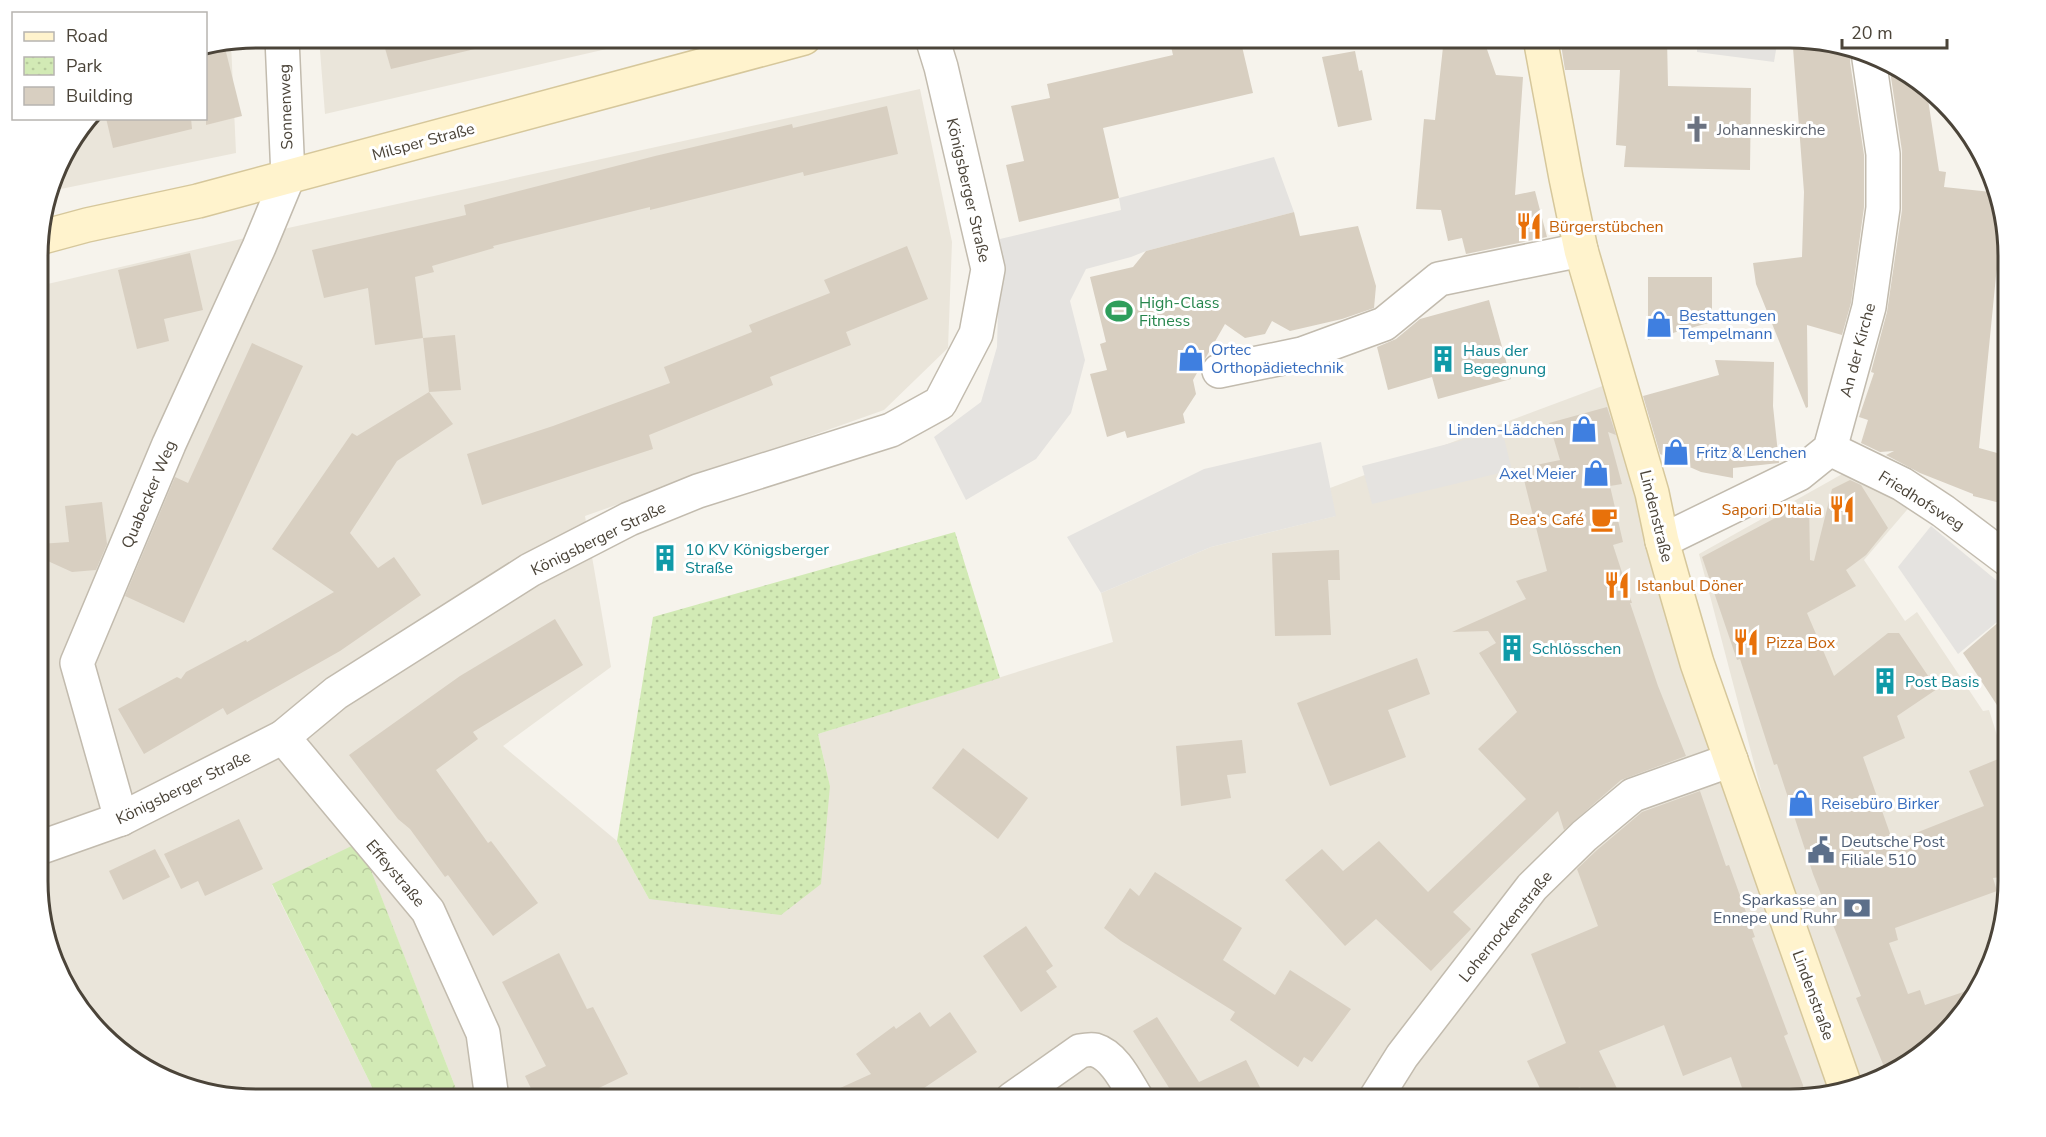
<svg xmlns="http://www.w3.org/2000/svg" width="2046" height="1137" font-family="'Nunito Sans',sans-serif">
<defs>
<pattern id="forest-crowns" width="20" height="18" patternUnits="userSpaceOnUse" patternTransform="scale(1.5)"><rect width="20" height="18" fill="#d2eab5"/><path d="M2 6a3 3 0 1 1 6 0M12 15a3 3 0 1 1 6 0" fill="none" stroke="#b6ca9c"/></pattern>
<pattern id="park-dots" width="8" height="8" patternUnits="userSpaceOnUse" patternTransform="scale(1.5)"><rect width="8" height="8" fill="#d2eab5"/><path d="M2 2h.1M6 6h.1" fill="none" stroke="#b6ca9c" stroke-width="1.8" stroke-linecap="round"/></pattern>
</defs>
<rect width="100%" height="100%" fill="#f6f3ec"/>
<g fill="#eae5da">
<polygon points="319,38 654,38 325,114"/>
<polygon points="231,43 236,153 51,191 60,159 91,119 206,118 206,48"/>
<polygon points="920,89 952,242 948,348 884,410 585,516 611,667 503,746 617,841 649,899 830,786 818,734 1113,642 1101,593 1211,547 1335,516 1330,488 1605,385 1837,1089 1804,1099 460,1099 360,843 272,885 378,1099 256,1099 147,1070 75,1003 39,909 39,286 288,228"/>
<polygon points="1853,468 1912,504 1864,560 1905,621 1917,612 1983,711 1989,710 2008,770 2008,895 1979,990 1899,1070 1851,1085 1770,824 1699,554"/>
</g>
<polygon fill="url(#forest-crowns)" points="360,842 460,1099 378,1099 272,884"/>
<polygon fill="url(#park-dots)" points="955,532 1000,678 818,734 830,786 821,884 781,915 649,899 617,841 653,617"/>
<g fill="#e5e3e0">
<polygon points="1697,38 1778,38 1774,62 1697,52"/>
<polygon points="1274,157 1294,212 1146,251 1131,257 1086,269 1070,301 1085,360 1071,413 1036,459 966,500 934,437 981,402 997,347 1000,239 1121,210 1119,198"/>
<polygon points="1502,430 1512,470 1372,504 1362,466"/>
<polygon points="1321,442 1336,516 1211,547 1101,593 1067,537 1204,469"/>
<polygon points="1931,526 2008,590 2008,613 1958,654 1898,567"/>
</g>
<g fill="#d8cfc1">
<polygon points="382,38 477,38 479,48 391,69"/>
<polygon points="1169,38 1240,38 1253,93 1103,128 1119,198 1019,222 1006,165 1024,161 1011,106 1050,98 1047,84 1173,55"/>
<polygon points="1444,38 1483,38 1496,75 1523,77 1515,195 1535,191 1547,237 1466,254 1462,238 1448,241 1441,210 1416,209 1424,119 1435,120"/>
<polygon points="1560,38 1667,38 1668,86 1751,88 1750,170 1624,167 1626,146 1616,145 1620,70 1565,70"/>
<polygon points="224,44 242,116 206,125 206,48"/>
<polygon points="1815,44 1851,54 1850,62 1864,155 1864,207 1851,303 1842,335 1807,325 1808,407 1806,408 1756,284 1753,263 1802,257 1804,192 1793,48"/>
<polygon points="1355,51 1359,71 1362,70 1372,120 1338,127 1322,57"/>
<polygon points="1889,64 1899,67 1927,93 1939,171 1946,172 1944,187 1991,192 2003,228 1996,276 1979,448 2008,456 2008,505 1973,496 1973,494 1920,473 1886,455 1894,451 1880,452 1861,443 1868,420 1859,417 1874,373 1871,372 1887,312 1902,210 1902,151"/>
<polygon points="887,106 898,154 804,176 803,172 650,210 650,207 493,246 494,248 432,266 434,272 415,277 423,338 375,345 368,288 324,298 312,250 466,215 464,205 655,156 792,124 793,128"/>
<polygon points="106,118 191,118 192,129 113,148"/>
<polygon points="1294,212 1300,236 1358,226 1376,286 1374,308 1342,319 1290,331 1272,321 1265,334 1245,338 1225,324 1193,380 1196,394 1183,414 1185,423 1127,438 1125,431 1107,437 1090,374 1107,370 1100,344 1106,342 1090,277 1133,267 1146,251"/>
<polygon points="907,246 928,299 846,332 851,345 770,377 773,385 649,435 653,449 482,505 467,454 553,426 670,383 664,367 752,332 749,325 830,293 824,280"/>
<polygon points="190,253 203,310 164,319 169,341 137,349 118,270"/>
<polygon points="1648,277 1712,277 1712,322 1648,340"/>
<polygon points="1489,300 1511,379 1438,399 1432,377 1388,390 1377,347 1396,339 1420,319"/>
<polygon points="455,335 461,390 429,392 423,338"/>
<polygon points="252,343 303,366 184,623 125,596 175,477 188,483"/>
<polygon points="1715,360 1774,362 1773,406 1779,463 1733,468 1733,478 1701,472 1660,454 1643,396 1719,375"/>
<polygon points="429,392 453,424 397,461 350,533 378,568 394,557 421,595 340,651 227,715 223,708 144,754 118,709 177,677 181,679 186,672 246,640 247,642 334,592 272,549 352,433 357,436"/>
<polygon points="1607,407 1616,435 1608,432 1622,484 1610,486 1623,542 1613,545 1632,603 1630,603 1658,686 1686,756 1621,780 1564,830 1558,811 1453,912 1471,929 1431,971 1376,919 1345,946 1285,880 1322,849 1343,871 1379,841 1428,892 1526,799 1478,749 1517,712 1479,653 1496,643 1488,631 1452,632 1526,599 1516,581 1547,571 1521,468 1560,460 1549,423"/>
<polygon points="1850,480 1861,485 1888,528 1866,555 1846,570 1856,586 1807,613 1834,676 1888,633 1899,633 1937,689 1897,716 1905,738 1863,757 1893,842 1984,806 1969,771 2008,755 2008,876 1993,878 1997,891 1895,928 1898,940 1889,943 1908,994 1920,990 1925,1005 1981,986 1979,990 1899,1070 1887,1074 1856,998 1861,996 1813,874 1777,764 1774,765 1740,659 1737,660 1702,557 1809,500 1810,560 1814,561 1832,489"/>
<polygon points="102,502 107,544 96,570 72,572 39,557 39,544 69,542 65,506"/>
<polygon points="1339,550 1340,580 1328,580 1331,635 1275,636 1272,553"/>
<polygon points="2008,614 2008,722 1963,653"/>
<polygon points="555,619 583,665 473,732 478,739 436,770 488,843 491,841 538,903 493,936 448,875 445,877 410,829 398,819 349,755 460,676"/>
<polygon points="1417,658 1430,694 1388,710 1406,757 1330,786 1297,703"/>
<polygon points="1242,740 1246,773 1227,775 1231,798 1181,806 1176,746"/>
<polygon points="963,748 1028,798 998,839 932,788"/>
<polygon points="1700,791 1726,866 1729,865 1755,937 1752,938 1788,1034 1784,1036 1808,1098 1746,1099 1731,1057 1683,1076 1664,1025 1599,1051 1622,1099 1586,1099 1580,1087 1555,1099 1545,1099 1527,1061 1566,1043 1531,954 1598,926 1577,869 1597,850 1642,812"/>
<polygon points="239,819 263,869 205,896 198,881 181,889 164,854"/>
<polygon points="155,849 170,877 123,900 109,871"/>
<polygon points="1155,872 1242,928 1223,960 1275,995 1290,970 1351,1009 1312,1062 1304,1057 1298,1067 1230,1020 1235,1012 1121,941 1104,928 1130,888 1139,896"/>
<polygon points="1026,926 1053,966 1046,971 1057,987 1021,1012 983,956"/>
<polygon points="559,953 587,1009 593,1007 628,1074 576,1099 536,1099 525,1076 546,1066 502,982"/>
<polygon points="920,1012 930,1027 950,1012 977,1052 908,1099 816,1099 871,1074 856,1054 894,1026 896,1029"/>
<polygon points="1157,1017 1199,1082 1246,1060 1266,1099 1161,1099 1173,1094 1133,1031"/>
</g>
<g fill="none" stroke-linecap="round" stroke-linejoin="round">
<defs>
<g id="street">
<polyline points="1219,371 1302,354 1384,324 1439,279 1581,250"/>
<polyline points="1830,449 1902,484 1943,511 2008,560"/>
<polyline points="1662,541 1799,474 1830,449 1869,307 1883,208 1883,154 1869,59"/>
<polyline points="283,737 428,911 483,1033 492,1099"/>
<polyline points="121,819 77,663 169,444 259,247 288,177 282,38"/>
<polyline points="39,848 121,819 283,737 336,693 530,570 629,519 698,491 891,430 940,403 976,334 988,269 941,67 932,38"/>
<path d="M 1012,1099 L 1080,1051 C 1085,1050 1091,1049 1095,1050 C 1115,1056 1127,1083 1137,1099"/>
<polyline points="1375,1099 1402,1056 1532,887 1584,836 1633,795 1731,760"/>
</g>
<g id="secondary">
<polyline points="1540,38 1566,178 1581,250 1652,493 1662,541 1675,587 1697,663 1845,1086"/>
<polyline points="39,238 87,225 198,201 804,38"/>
</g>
</defs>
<use href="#street" stroke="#c2bbae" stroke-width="36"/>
<use href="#secondary" stroke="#d6c79b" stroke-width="36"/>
<use href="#street" stroke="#fff" stroke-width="33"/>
<use href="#secondary" stroke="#fff3cd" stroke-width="33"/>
</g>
<defs>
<symbol id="church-bare" viewBox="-9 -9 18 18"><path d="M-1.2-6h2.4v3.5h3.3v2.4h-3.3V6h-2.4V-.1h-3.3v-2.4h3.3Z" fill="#6b7280" stroke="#fff" stroke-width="2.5" paint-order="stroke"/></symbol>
<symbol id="restaurant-bare" viewBox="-9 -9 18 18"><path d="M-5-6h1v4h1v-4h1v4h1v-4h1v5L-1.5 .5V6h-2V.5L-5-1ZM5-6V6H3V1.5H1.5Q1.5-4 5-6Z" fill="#e8710a" stroke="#fff" stroke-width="2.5" paint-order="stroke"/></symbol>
<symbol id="stadium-bare" viewBox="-9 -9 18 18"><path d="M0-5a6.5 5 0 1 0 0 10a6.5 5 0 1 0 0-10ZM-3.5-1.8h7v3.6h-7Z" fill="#2e9e5b" stroke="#fff" stroke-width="2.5" paint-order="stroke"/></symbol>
<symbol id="shop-bare" viewBox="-9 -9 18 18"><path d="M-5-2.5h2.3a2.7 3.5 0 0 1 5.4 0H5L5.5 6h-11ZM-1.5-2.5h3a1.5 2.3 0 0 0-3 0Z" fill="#3f7fe0" stroke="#fff" stroke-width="2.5" paint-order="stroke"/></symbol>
<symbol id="building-bare" viewBox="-9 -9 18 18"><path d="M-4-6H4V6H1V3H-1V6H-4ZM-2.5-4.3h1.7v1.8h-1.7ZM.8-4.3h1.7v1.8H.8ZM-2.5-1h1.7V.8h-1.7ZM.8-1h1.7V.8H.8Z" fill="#0f9aa8" stroke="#fff" stroke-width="2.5" paint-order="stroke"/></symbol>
<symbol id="cafe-bare" viewBox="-9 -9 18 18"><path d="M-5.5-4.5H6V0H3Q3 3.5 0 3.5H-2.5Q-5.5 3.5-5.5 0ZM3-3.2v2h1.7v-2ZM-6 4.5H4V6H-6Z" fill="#e8710a" stroke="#fff" stroke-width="2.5" paint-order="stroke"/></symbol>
<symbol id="civic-bare" viewBox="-9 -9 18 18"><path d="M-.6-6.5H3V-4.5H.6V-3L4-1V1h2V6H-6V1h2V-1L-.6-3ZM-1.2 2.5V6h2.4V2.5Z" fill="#5c6f8a" stroke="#fff" stroke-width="2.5" paint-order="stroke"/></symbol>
<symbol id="bank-bare" viewBox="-9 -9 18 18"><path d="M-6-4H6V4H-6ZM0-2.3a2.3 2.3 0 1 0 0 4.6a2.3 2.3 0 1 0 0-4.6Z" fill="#5c6f8a" stroke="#fff" stroke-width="2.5" paint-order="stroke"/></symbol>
</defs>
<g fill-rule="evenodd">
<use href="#church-bare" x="1678" y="110" width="38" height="38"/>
<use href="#restaurant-bare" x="1510" y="207" width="38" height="38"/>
<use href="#stadium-bare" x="1100" y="292" width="38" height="38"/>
<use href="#shop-bare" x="1640" y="305" width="38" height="38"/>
<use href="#shop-bare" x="1172" y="339" width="38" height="38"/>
<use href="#building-bare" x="1424" y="340" width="38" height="38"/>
<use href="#shop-bare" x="1565" y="410" width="38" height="38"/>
<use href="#shop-bare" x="1657" y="433" width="38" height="38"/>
<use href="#shop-bare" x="1577" y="454" width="38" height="38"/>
<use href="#restaurant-bare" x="1823" y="490" width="38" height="38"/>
<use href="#cafe-bare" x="1585" y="500" width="38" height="38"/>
<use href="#building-bare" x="646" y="539" width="38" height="38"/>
<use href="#restaurant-bare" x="1598" y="566" width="38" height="38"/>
<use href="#restaurant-bare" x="1727" y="623" width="38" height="38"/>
<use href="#building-bare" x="1493" y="629" width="38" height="38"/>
<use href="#building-bare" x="1866" y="662" width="38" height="38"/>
<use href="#shop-bare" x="1782" y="784" width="38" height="38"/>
<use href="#civic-bare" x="1802" y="831" width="38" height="38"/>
<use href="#bank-bare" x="1838" y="889" width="38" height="38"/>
</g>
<g text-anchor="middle" stroke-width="6" stroke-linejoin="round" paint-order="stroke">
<g font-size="16" fill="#4b4439" stroke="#fff">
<text transform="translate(285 107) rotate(-92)" y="6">Sonnenweg</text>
<text transform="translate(423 141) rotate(-15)" y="6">Milsper Straße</text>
<text transform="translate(969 190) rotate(77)" y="6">Königsberger Straße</text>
<text transform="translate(1857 350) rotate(-75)" y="6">An der Kirche</text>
<text transform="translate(148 494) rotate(-67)" y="6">Quabecker Weg</text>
<text transform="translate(1922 500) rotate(32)" y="6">Friedhofsweg</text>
<text transform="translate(1657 516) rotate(76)" y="6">Lindenstraße</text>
<text transform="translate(598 538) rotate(-26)" y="6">Königsberger Straße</text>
<text transform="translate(183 787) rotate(-26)" y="6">Königsberger Straße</text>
<text transform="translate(396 873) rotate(50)" y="6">Effeystraße</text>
<text transform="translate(1505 926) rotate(-51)" y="6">Lohernockenstraße</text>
<text transform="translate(1814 995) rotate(70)" y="6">Lindenstraße</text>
</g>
<g font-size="16" fill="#5b616d" stroke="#fff" text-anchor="start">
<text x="1717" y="135">Johanneskirche</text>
</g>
<g font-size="16" fill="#c56008" stroke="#fff" text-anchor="start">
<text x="1549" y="232">Bürgerstübchen</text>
<text x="1822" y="515" text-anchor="end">Sapori D’Italia</text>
<text x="1584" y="525" text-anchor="end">Bea‘s Café</text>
<text x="1637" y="591">Istanbul Döner</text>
<text x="1766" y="648">Pizza Box</text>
</g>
<g font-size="16" fill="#27864d" stroke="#fff" text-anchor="start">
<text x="1139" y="308">High-Class<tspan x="1139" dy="18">Fitness</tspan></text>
</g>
<g font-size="16" fill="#366cbe" stroke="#fff" text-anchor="start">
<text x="1679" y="321">Bestattungen<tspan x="1679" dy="18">Tempelmann</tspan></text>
<text x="1211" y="355">Ortec<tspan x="1211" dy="18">Orthopädietechnik</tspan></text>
<text x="1564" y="435" text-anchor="end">Linden-Lädchen</text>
<text x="1696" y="458">Fritz &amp; Lenchen</text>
<text x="1576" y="479" text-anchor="end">Axel Meier</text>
<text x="1821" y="809">Reisebüro Birker</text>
</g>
<g font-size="16" fill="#0d838f" stroke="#fff" text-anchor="start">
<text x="1463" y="356">Haus der<tspan x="1463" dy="18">Begegnung</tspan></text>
<text x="685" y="555">10 KV Königsberger<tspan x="685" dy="18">Straße</tspan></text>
<text x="1532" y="654">Schlösschen</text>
<text x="1905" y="687">Post Basis</text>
</g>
<g font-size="16" fill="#4e5e75" stroke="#fff" text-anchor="start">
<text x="1841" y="847">Deutsche Post<tspan x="1841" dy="18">Filiale 510</tspan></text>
<text x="1837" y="905" text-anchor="end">Sparkasse an<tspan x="1837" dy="18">Ennepe und Ruhr</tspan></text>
</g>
</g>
<path d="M0 0H2046V1137H0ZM256 48H1790A208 208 0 0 1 1998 256V881A208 208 0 0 1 1790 1089H256A208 208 0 0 1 48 881V256A208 208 0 0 1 256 48Z" fill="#fff" fill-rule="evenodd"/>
<path fill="none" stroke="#4b4439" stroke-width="3" d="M256 48H1790A208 208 0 0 1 1998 256V881A208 208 0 0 1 1790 1089H256A208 208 0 0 1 48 881V256A208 208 0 0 1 256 48Z"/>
<rect x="12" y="12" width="195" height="108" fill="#ffffff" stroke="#b7b4b0" stroke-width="1.5"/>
<rect x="24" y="32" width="30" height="9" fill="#fff3cd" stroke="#b7b4b0" stroke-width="1.5"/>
<text x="66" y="42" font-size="18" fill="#4b4439">Road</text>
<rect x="24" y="57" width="30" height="18" fill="url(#park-dots)" stroke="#b7b4b0" stroke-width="1.5"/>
<text x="66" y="72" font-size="18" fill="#4b4439">Park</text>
<rect x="24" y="87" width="30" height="18" fill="#d8cfc1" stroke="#b7b4b0" stroke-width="1.5"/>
<text x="66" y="102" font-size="18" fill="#4b4439">Building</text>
<path d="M1842 39v9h105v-9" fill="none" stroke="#4b4439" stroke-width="3"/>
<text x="1851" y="39" font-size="18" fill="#4b4439" stroke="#ffffff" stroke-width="4.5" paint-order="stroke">20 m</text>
</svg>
